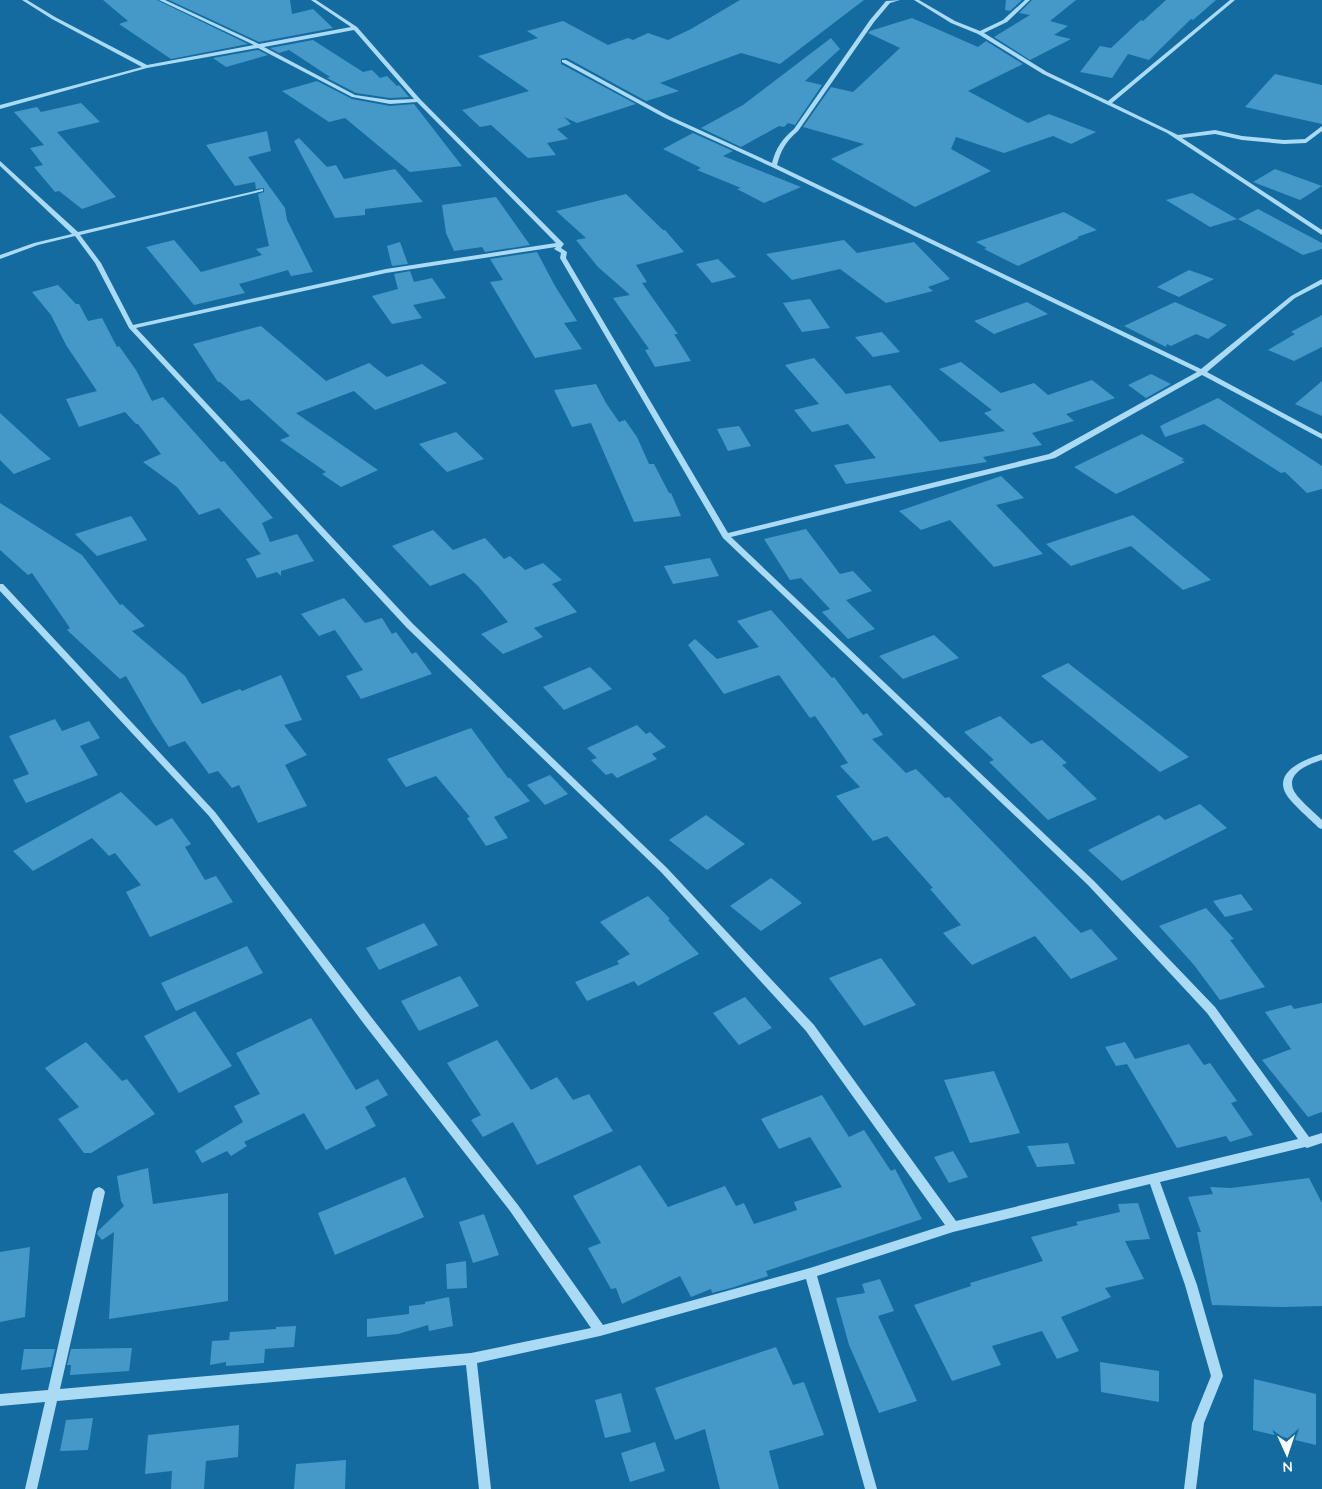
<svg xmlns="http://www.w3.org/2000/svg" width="1322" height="1489" font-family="Quicksand,sans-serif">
<rect width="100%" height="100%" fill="#136ba0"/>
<g fill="#4599c9">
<polygon points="103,0 157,0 248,44 171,59 119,24 128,21"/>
<polygon points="169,0 290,0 292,14 313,9 333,28 259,42"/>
<polygon points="740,0 864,0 780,64 741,53 660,83 679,91 646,101 567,58 561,59 561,64 636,104 577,123 564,117 571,124 557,129 568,139 547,143 556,155 528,158 491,125 480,127 462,110 529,91 478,56 538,38 527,31 563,21 608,45 628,38 633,40 648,33 668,40 691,29"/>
<polygon points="1006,0 1022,0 1010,11 1005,10"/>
<polygon points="1032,0 1076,0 1050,21 1068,26 1054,35 1071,39 1030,60 994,37 1030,15 1019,13"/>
<polygon points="1166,0 1216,0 1193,20 1191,19 1149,60 1128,54 1112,78 1080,72 1100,46 1111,48 1141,20 1143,21"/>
<polygon points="912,18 978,47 986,41 1023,64 968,91 1028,123 1049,114 1096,132 1071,144 1053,136 1004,153 956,137 951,149 991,171 915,207 831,159 864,144 803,127 831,87 853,92 900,48 868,33 870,31"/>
<polygon points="831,38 840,49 805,81 822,85 795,125 788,123 784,127 779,126 741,147 701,128 743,105"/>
<polygon points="313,40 363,72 372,70 380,78 387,76 397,86 399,85 409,97 390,98 356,93 327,78 330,77 289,50 279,53 270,48"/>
<polygon points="258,50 268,55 226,67 213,58"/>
<polygon points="1275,74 1322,85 1322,124 1245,107"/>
<polygon points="317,81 352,99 390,106 414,104 462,166 410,172 345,118 329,122 282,91"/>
<polygon points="81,103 100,122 57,132 116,197 82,209 59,191 55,192 34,167 43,165 30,148 44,145 14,112 37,107 41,112"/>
<polygon points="267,131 271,151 248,157 285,208 287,220 313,272 291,276 288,270 239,284 245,293 194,305 146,247 174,240 201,272 262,255 256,249 269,246 258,194 264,192 264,188 256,189 255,182 235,186 206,145"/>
<polygon points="693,133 733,151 723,156 801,187 764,203 737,189 741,188 697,170 701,168 663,149"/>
<polygon points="299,138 327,167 336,165 344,179 395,169 423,202 365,209 365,215 335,218 294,141"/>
<polygon points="1275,169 1322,186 1300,200 1253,182"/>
<polygon points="1192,193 1237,219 1210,227 1166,200"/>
<polygon points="626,194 663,230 665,230 684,252 636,265 647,282 642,283 678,334 674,334 691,361 655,367 645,350 649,349 613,298 630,295 598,267 576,240 586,238 556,211"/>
<polygon points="496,197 530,245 485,252 482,247 454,251 446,233 442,205"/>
<polygon points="1258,209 1322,243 1322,249 1303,255 1238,219"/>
<polygon points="1064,212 1097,230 1077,237 1079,238 1018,266 984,249 987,248 976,242"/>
<polygon points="844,240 857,253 914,242 950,279 928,287 933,291 886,303 840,269 792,280 766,254"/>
<polygon points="400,242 408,264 392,266 387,246"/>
<polygon points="537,252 555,286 577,321 564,323 582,349 535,358 490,282 503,280 490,259"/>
<polygon points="718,259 736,277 712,283 696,264"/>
<polygon points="1189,270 1214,279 1179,297 1157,287"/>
<polygon points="410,271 414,282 432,278 446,298 413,305 422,318 392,324 372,296 398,289 394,274"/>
<polygon points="58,285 76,304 79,304 88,321 102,318 117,347 119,346 136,370 152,401 163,397 221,462 224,461 273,518 262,523 270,542 297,534 314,561 281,571 281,576 277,572 257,578 246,559 261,554 219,508 199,515 177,487 143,462 161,454 138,424 136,424 125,412 79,427 66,399 97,391 66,345 51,315 32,292"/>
<polygon points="810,299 830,328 802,332 783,303"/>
<polygon points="1027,302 1048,314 994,334 974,321"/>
<polygon points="1175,302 1227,325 1208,339 1196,334 1171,346 1167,344 1166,347 1124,326"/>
<polygon points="1322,315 1322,347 1294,361 1268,350 1295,334 1291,332"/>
<polygon points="261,326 326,381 369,363 387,377 422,364 447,383 375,410 354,391 296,413 378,470 341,487 322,474 326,472 280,440 290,436 249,399 241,401 220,382 218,382 193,344"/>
<polygon points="882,332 900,352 873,357 855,337"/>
<polygon points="814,358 846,394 890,385 940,442 1005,431 984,413 992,410 939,369 961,362 1001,393 1034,383 1048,395 1092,380 1115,398 1066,414 1074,421 1032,433 1042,445 983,457 987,462 846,484 834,465 876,458 848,424 812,432 794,410 819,404 785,365"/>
<polygon points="1151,374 1171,384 1146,398 1128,385"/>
<polygon points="1322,381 1322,416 1295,404"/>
<polygon points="596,384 606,403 619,422 625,420 637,437 649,464 654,464 669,493 671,493 681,516 634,522 591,423 572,427 554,390"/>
<polygon points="1218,398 1322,466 1322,489 1307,493 1285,472 1281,473 1204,424 1165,437 1160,426"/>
<polygon points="0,413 37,447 51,459 14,474 0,460"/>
<polygon points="739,426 751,446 728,451 717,429"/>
<polygon points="456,432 484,459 447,472 419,444"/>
<polygon points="1142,434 1184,459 1181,460 1185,462 1116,494 1074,467"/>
<polygon points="1001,476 1024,498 996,505 1043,554 994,567 950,520 921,530 899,511"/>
<polygon points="0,503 82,555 120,605 122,604 145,626 132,631 185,676 202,704 240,689 242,691 281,675 302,720 284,725 307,755 285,765 307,806 258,823 239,785 232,788 218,771 209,774 185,741 169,747 153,723 126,676 120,679 67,630 70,628 32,573 28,575 0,550"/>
<polygon points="1133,515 1211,580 1183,590 1131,546 1071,566 1046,544"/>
<polygon points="131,516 147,540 97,556 75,534"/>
<polygon points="806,529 840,574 853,571 872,591 846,600 875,629 848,639 822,612 830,609 801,578 790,580 764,539"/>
<polygon points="433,530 453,550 485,538 504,559 510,556 525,570 543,563 562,580 552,584 577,612 534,628 543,637 503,654 481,634 508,622 478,586 464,573 430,586 392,546"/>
<polygon points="710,558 719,576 673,584 664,566"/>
<polygon points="344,598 365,623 382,618 392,634 396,632 412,654 416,652 432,674 361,699 346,676 363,670 335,630 319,636 301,614"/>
<polygon points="771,610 832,678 834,677 863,715 867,713 883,735 872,739 906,773 916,769 945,798 949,797 1081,933 1091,929 1118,959 1071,979 1035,936 972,965 943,933 961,925 930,889 933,888 887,836 873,841 836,796 860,787 840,766 848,763 815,716 810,718 779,675 724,694 688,645 695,639 717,659 759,647 737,621"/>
<polygon points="934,635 959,658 903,679 879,656"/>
<polygon points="1068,663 1189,757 1160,772 1041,676"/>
<polygon points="590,667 612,689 564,710 543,687"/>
<polygon points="1000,716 1031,744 1042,740 1067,763 1062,765 1097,799 1048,820 989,762 994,760 964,732"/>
<polygon points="55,719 62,731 89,721 100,738 80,746 98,775 26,803 13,780 29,774 9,736"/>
<polygon points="637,725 646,734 650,732 666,747 652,754 657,759 617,778 612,773 606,775 591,760 597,758 587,748"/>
<polygon points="471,728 508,778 510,778 530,801 494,817 508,838 486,846 467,818 470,817 436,776 406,787 387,759"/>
<polygon points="550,775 568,794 545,805 527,785"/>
<polygon points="121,792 156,826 172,818 191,844 185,847 205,880 216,876 233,902 150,937 126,892 141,885 115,853 109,856 92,838 33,871 13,851"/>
<polygon points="1200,804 1227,828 1122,881 1088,850 1159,815 1165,820"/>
<polygon points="706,815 745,844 707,870 669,840"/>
<polygon points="771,878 802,903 761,931 730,906"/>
<polygon points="1241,894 1253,910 1225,917 1213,901"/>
<polygon points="648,896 670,919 668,920 699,954 638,986 634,981 587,1001 575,982 619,964 617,961 630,954 600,922"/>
<polygon points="1206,908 1234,939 1230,940 1265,987 1220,1000 1194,965 1159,926"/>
<polygon points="424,923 438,945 379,970 366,948"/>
<polygon points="247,946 263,973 176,1011 161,983"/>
<polygon points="881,958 916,1005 864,1026 829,978"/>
<polygon points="460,976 479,1006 419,1031 401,1001"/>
<polygon points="745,997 772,1028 739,1045 713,1013"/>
<polygon points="1322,1003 1322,1112 1308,1117 1262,1060 1291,1049 1265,1012 1291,1005 1294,1009"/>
<polygon points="195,1011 232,1066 179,1093 144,1036"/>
<polygon points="311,1018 356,1090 378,1079 388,1095 365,1107 376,1126 326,1150 304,1113 244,1142 247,1146 231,1156 227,1151 202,1163 195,1151 243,1122 234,1106 260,1094 236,1053"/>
<polygon points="497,1040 531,1090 557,1077 573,1100 589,1094 613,1131 537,1165 513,1122 483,1137 471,1120 481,1115 447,1063"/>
<polygon points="86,1042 122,1081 127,1079 155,1114 91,1153 84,1153 58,1119 79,1107 45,1068"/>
<polygon points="1125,1042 1135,1059 1189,1044 1204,1065 1210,1063 1237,1101 1231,1103 1253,1135 1230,1142 1226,1136 1177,1148 1127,1064 1116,1066 1105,1047"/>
<polygon points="994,1071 1020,1133 970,1143 944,1080"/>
<polygon points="822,1095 849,1137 864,1130 891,1171 895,1169 922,1219 766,1271 768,1276 731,1288 712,1293 711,1289 691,1297 680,1276 622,1304 616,1288 611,1289 588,1248 601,1243 573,1196 640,1165 668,1207 725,1186 736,1206 744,1203 754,1224 797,1210 794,1202 842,1187 810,1137 779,1149 761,1119"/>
<polygon points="1068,1143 1075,1164 1037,1167 1027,1146"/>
<polygon points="953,1151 968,1177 949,1183 934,1157"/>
<polygon points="148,1168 153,1204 228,1193 228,1301 109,1319 114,1232 102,1240 97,1234 98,1231 124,1206 121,1201 117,1176"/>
<polygon points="405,1177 424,1217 335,1255 318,1213"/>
<polygon points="1309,1178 1322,1203 1322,1306 1283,1307 1212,1305 1197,1232 1201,1232 1188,1197 1213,1194 1210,1187 1231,1188"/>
<polygon points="1138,1203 1150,1239 1125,1241 1144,1279 1105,1288 1111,1297 1061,1317 1079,1351 1057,1359 1042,1331 992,1346 1001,1365 952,1381 914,1305 971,1286 970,1283 1043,1261 1031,1237 1078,1225 1076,1222 1120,1212 1118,1204"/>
<polygon points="484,1214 499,1255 473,1263 459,1222"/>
<polygon points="30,1247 25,1317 0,1322 0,1252"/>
<polygon points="466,1261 467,1288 447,1289 446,1264"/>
<polygon points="880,1279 894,1311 878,1316 917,1401 879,1413 849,1345 836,1298 865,1293 862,1284"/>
<polygon points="449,1297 453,1326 429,1331 428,1325 398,1334 367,1337 367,1319 409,1314 409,1306 425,1304 425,1302"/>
<polygon points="296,1326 294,1347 265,1349 264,1363 226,1366 226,1362 210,1365 212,1341 229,1340 230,1332 276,1329 276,1327"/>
<polygon points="776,1347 793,1385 804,1382 824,1435 769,1451 779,1489 720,1489 705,1429 675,1440 655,1388"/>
<polygon points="132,1348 129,1371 70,1375 71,1365 67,1365 71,1349"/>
<polygon points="24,1349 55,1349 51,1367 21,1370"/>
<polygon points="1100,1362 1159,1371 1159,1402 1101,1392"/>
<polygon points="1254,1379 1316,1394 1316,1445 1253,1430"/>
<polygon points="621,1393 631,1432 605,1438 595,1400"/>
<polygon points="93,1418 88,1450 60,1451 66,1420"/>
<polygon points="239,1425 238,1457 206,1461 204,1489 171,1489 172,1471 145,1474 148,1435"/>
<polygon points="655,1442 665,1471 630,1482 621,1453"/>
<polygon points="346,1460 345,1489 294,1489 296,1464"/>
</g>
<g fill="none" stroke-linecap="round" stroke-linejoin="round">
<g fill="#abdaf4" fill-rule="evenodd">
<path d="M 22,0 L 27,0 L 55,17 L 147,65 L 254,45 L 159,0 L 165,0 L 259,44 L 351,27 L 311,0 L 316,0 L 357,27 L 420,99 L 563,243 L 564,244 L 561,248 L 567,252 L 566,258 L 728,533 L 1049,454 L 1197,372 L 772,167 L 665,118 L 562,62 L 562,60 L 566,60 L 669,116 L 772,163 C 776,148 782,139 794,129 L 870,20 L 886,1 L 900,0 L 890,3 L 874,22 L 798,131 C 786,141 781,150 777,165 L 1201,369 L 1291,296 L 1322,279 L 1322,284 L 1295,298 L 1207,372 L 1322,434 L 1322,439 L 1202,375 L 1055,458 L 731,537 L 1094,881 L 1215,1007 L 1309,1137 L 1322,1133 L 1322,1143 L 1307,1148 L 1305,1147 L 1160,1182 L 1197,1285 L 1223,1376 L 1204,1423 L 1196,1489 L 1184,1489 L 1192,1423 L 1211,1376 L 1185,1285 L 1150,1184 L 953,1232 L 817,1276 L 877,1489 L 865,1489 L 806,1279 L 600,1336 L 477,1363 L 491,1489 L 479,1489 L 466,1365 L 57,1401 L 37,1489 L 25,1489 L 45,1402 L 0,1406 L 0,1394 L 48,1390 L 93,1192 L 95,1189 L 99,1187 L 103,1189 L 105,1192 L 60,1389 L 471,1353 L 591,1328 L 510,1211 L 364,1024 L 209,816 L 0,591 L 0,584 L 3,584 L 215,812 L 372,1018 L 518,1205 L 603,1325 L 810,1268 L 945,1225 L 806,1031 L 661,872 L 407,628 L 129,328 L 95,263 L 75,236 L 38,245 L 0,259 L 0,255 L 34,243 L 72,234 L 0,166 L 0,161 L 78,232 L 263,189 L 263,191 L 80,235 L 101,263 L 133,325 L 386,269 L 556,243 L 417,102 L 390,104 L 352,97 L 258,48 L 147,68 L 0,109 L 0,105 L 142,67 L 52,19 ZM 354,30 L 414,99 L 390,100 L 355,95 L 264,47 ZM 556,247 L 554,249 L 561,253 L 560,258 L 723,538 L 1088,885 L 1207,1013 L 1298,1139 L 956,1221 L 814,1025 L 667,868 L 413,624 L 136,328 L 386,273 Z"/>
<polygon points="914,0 919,0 955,21 980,31 1003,20 1025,0 1030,0 1007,22 984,33 1047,72 1108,101 1230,0 1235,0 1112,103 1178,135 1215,130 1242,136 1284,140 1305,139 1322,126 1322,131 1306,143 1284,144 1242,140 1215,134 1182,138 1322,230 1322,235 1167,133 1043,74 978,34 951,23"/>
<path d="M 1322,754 L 1322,760 C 1309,764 1285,773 1294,791 C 1298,799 1316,814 1322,820 L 1322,829 L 1319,828 C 1311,820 1291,803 1286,794 C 1273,771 1306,759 1322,754 Z"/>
</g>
</g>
<g transform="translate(1287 1454) rotate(177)" stroke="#136ba0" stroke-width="4" paint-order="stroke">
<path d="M0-4L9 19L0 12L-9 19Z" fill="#ffffff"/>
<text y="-8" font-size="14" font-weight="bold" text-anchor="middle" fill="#ffffff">N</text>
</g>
</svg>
